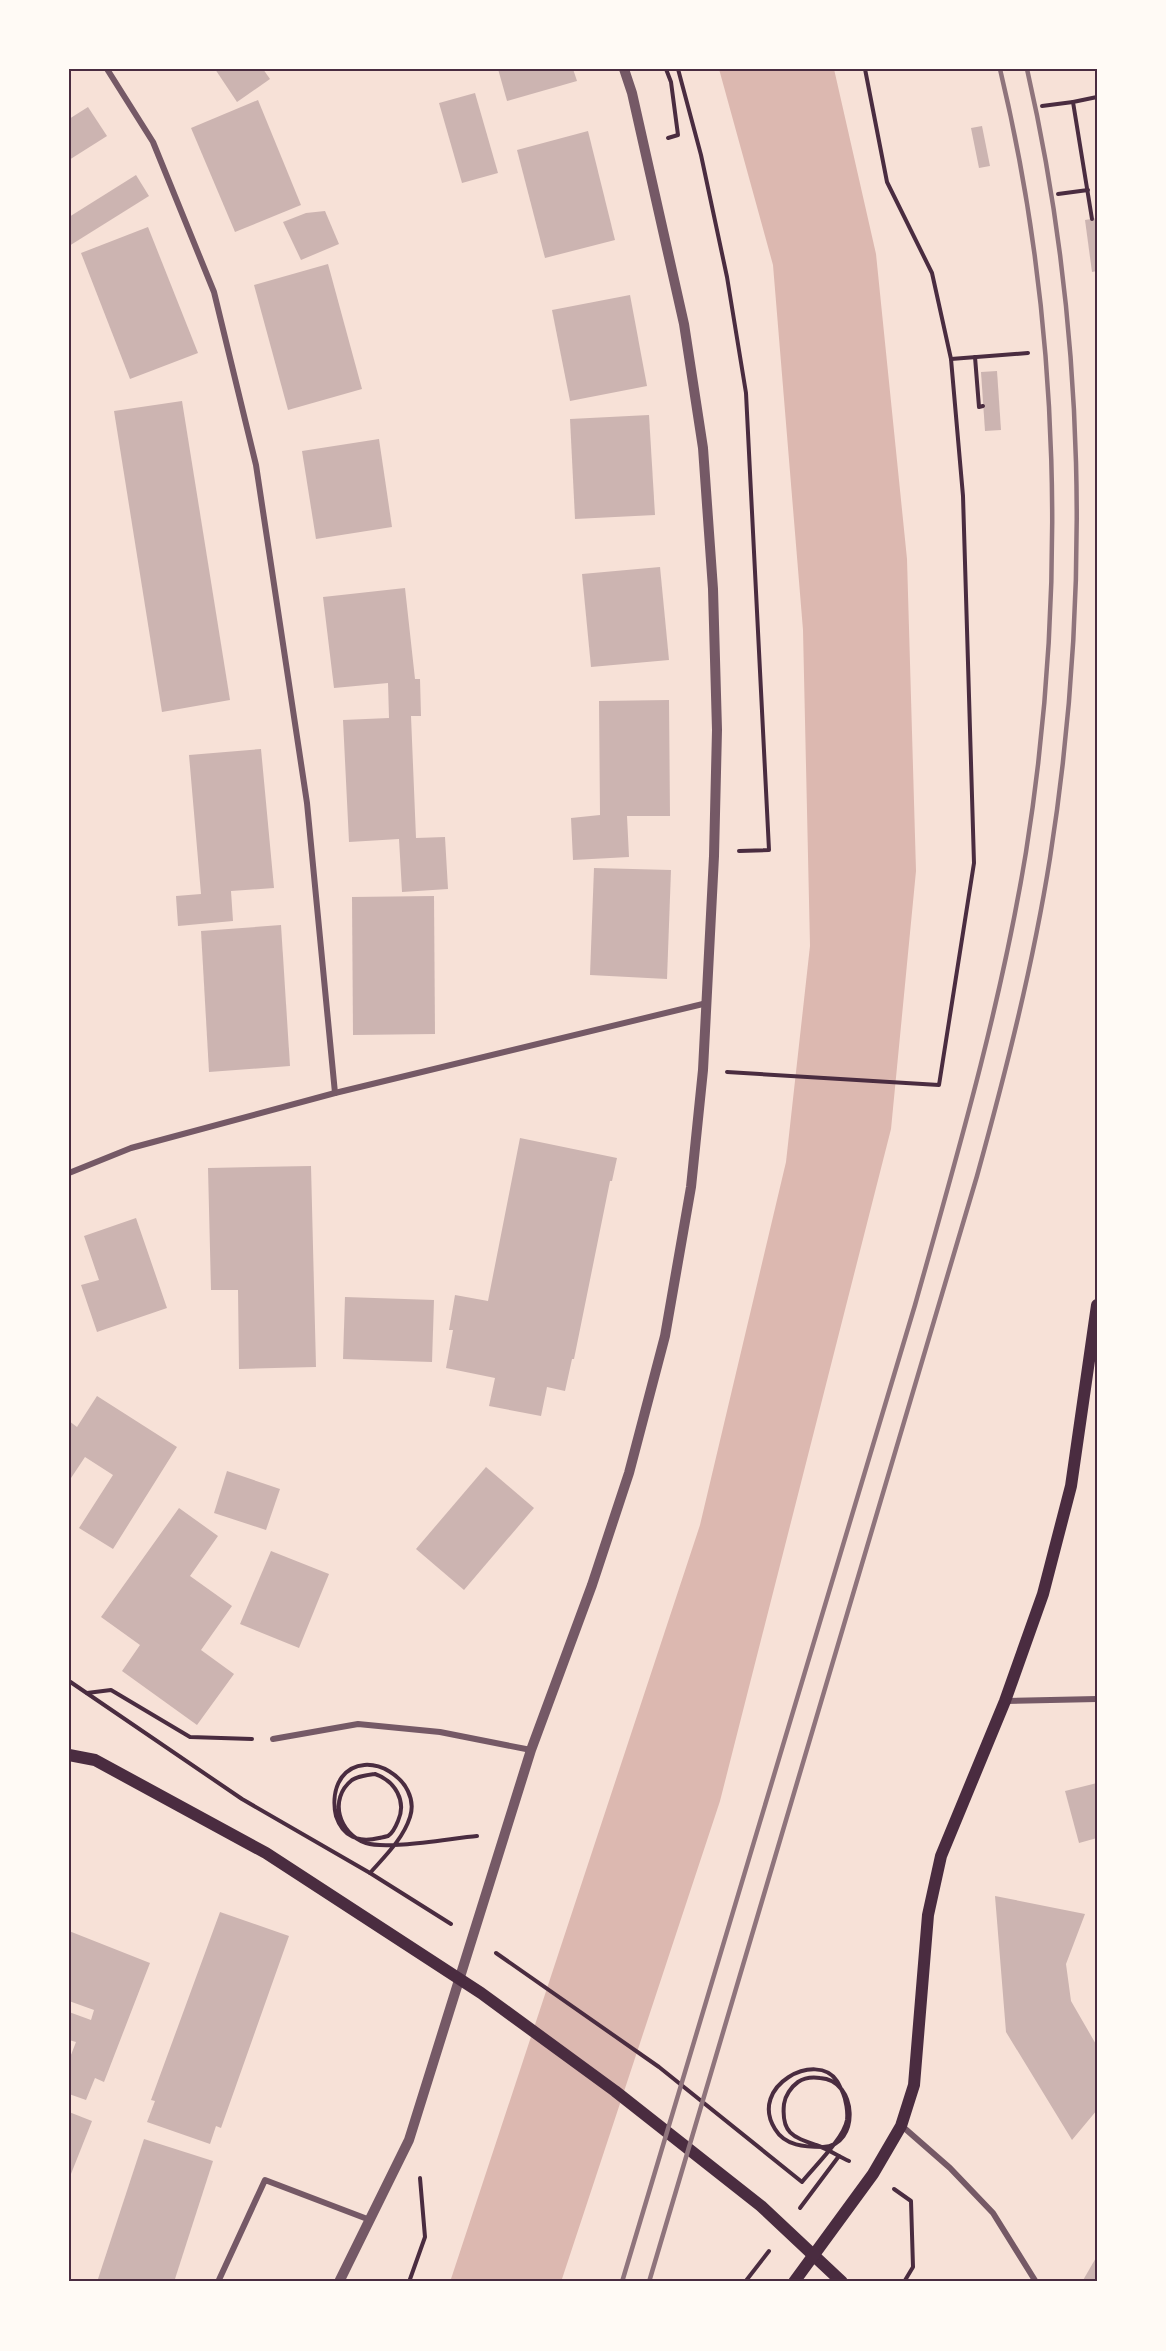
<svg xmlns="http://www.w3.org/2000/svg" width="1166" height="2351" font-family="'Nunito Sans',sans-serif">
<rect width="100%" height="100%" fill="#f7e1d7"/>
<polygon fill="#dcb8b0" points="719,69 834,69 876,254 907,559 916,871 891,1129 720,1801 561,2282 450,2282 700,1525 786,1162 810,946 803,630 773,265"/>
<g fill="#ccb4b1">
<polygon points="215,69 263,69 270,79 237,102"/>
<polygon points="498,69 573,69 577,81 507,101"/>
<polygon points="475,93 498,173 462,183 439,103"/>
<polygon points="258,100 301,205 235,232 191,128"/>
<polygon points="88,107 107,136 69,160 69,119"/>
<polygon points="982,126 990,166 979,168 971,128"/>
<polygon points="588,131 615,240 545,258 517,150"/>
<polygon points="136,175 149,196 69,246 69,217"/>
<polygon points="325,211 339,244 301,260 283,222 306,213"/>
<polygon points="1097,218 1097,271 1092,272 1085,220"/>
<polygon points="148,227 198,353 130,379 81,253"/>
<polygon points="328,264 362,389 288,410 254,285"/>
<polygon points="630,295 647,386 570,401 552,310"/>
<polygon points="997,371 1001,430 985,431 981,372"/>
<polygon points="182,401 230,700 162,712 114,411"/>
<polygon points="649,415 655,515 575,519 570,419"/>
<polygon points="379,439 392,527 316,539 302,451"/>
<polygon points="660,567 669,660 591,667 582,574"/>
<polygon points="405,588 415,679 420,679 421,716 411,716 416,838 445,837 448,889 402,892 399,839 349,842 343,720 389,718 388,683 334,688 323,597"/>
<polygon points="669,700 670,816 627,816 629,857 573,860 571,818 600,815 599,701"/>
<polygon points="261,749 274,888 231,891 233,921 178,926 176,896 201,894 189,755"/>
<polygon points="594,868 671,870 667,979 590,975"/>
<polygon points="434,896 435,1034 353,1035 352,897"/>
<polygon points="281,925 290,1066 209,1072 201,931"/>
<polygon points="520,1138 617,1158 612,1181 610,1181 574,1359 572,1359 565,1391 547,1387 541,1416 489,1406 495,1378 446,1368 453,1330 449,1330 455,1295 488,1301"/>
<polygon points="311,1166 316,1367 239,1369 238,1290 211,1290 208,1168"/>
<polygon points="136,1218 167,1308 97,1332 81,1285 99,1280 84,1236"/>
<polygon points="345,1297 434,1300 432,1362 343,1359"/>
<polygon points="97,1396 177,1447 113,1549 79,1528 113,1475 85,1457 69,1481 69,1421 77,1427"/>
<polygon points="486,1467 534,1508 464,1590 416,1549"/>
<polygon points="227,1471 280,1489 266,1530 214,1513"/>
<polygon points="179,1508 218,1536 190,1576 232,1606 201,1650 234,1674 197,1725 122,1671 140,1645 101,1617"/>
<polygon points="271,1551 329,1574 299,1648 240,1624"/>
<polygon points="1097,1783 1097,1838 1079,1843 1065,1791"/>
<polygon points="995,1896 1085,1914 1066,1964 1071,2001 1097,2046 1097,2110 1072,2140 1006,2032"/>
<polygon points="220,1912 289,1936 221,2128 216,2126 210,2144 147,2122 155,2101 151,2100"/>
<polygon points="69,1931 150,1963 104,2082 95,2078 86,2100 69,2094 69,2060 76,2042 69,2040 69,2012 91,2020 94,2010 69,2001"/>
<polygon points="69,2112 92,2121 69,2179"/>
<polygon points="144,2139 213,2161 174,2282 97,2282"/>
<polygon points="1097,2256 1097,2282 1082,2282"/>
</g>
<g fill="none" stroke-linecap="round" stroke-linejoin="round">
<g stroke="#4a2c40" stroke-width="4">
<polyline points="666,69 671,82 678,135 668,138"/>
<polyline points="678,69 701,155 727,277 746,393 769,850 739,851"/>
<polyline points="1042,106 1073,102"/>
<polyline points="1058,194 1088,190"/>
<polyline points="1092,219 1073,102 1097,97"/>
<polyline points="975,357 979,407 983,406"/>
<polyline points="951,359 1028,353"/>
<polyline points="727,1072 939,1085 974,863 963,496 951,359 932,273 887,182 865,69"/>
<polyline points="69,1681 242,1799 370,1873 451,1924"/>
<polyline points="87,1693 111,1690 190,1737 252,1739"/>
<path d="M 370,1873 C 385,1856 403,1839 410,1817 C 422,1780 366,1746 342,1777 C 334,1788 333,1803 336,1816 C 343,1837 359,1843 379,1838 C 380,1838 388,1836 388,1836 C 393,1833 396,1826 398,1821 C 407,1801 395,1781 375,1774 C 368,1775 358,1776 352,1780 C 328,1799 339,1834 366,1843 C 388,1850 452,1838 477,1836"/>
<path d="M 496,1953 L 659,2067 L 802,2182 C 814,2167 844,2138 847,2120 C 848,2112 846,2100 843,2093 C 841,2089 839,2084 837,2081 C 817,2050 748,2086 775,2129 C 785,2146 805,2147 823,2147 C 860,2146 858,2080 820,2078 C 813,2077 804,2078 798,2082 C 791,2087 785,2096 784,2104 C 781,2133 793,2137 816,2145 C 828,2149 838,2156 849,2161"/>
<polyline points="894,2189 911,2201 913,2267 904,2282"/>
<polyline points="800,2208 839,2156"/>
<polyline points="409,2282 425,2237 420,2178"/>
<polyline points="745,2282 769,2251"/>
</g>
<g stroke="#755966" stroke-width="6">
<polyline points="107,69 153,142 214,292 256,465 307,803 335,1093"/>
<polyline points="69,1173 131,1148 335,1093 707,1003"/>
<polyline points="1005,1701 1097,1699"/>
<polyline points="273,1739 358,1724 440,1732 531,1750"/>
<polyline points="902,2126 950,2168 993,2213 1036,2282"/>
<polyline points="218,2282 265,2180 370,2220"/>
</g>
<polyline stroke="#755966" stroke-width="10" points="339,2282 409,2140 531,1750 592,1585 629,1473 665,1336 691,1187 703,1070 714,856 717,730 713,589 703,448 684,324 632,93 624,69"/>
<g stroke="#4a2c40" stroke-width="12">
<polyline points="69,1755 95,1760 266,1853 481,1993 615,2091 761,2206 842,2282"/>
<polyline points="794,2282 873,2174 901,2126 914,2085 928,1915 941,1856 1005,1701 1043,1594 1071,1486 1097,1305"/>
</g>
<g stroke="#8f747c" stroke-width="4.5">
<path d="M 622,2282 L 915,1305 C 957,1156 1001,1005 1026,852 C 1067,594 1061,323 1000,69"/>
<path d="M 649,2282 L 977,1176 C 1006,1071 1033,965 1050,858 C 1091,597 1086,327 1027,69"/>
</g>
</g>
<rect width="1166" height="2351" fill="none" stroke="#fffaf5" stroke-width="141"/>
<rect x="70" y="70" width="1026" height="2210" fill="none" stroke="#4a2c40" stroke-width="2"/>
</svg>
